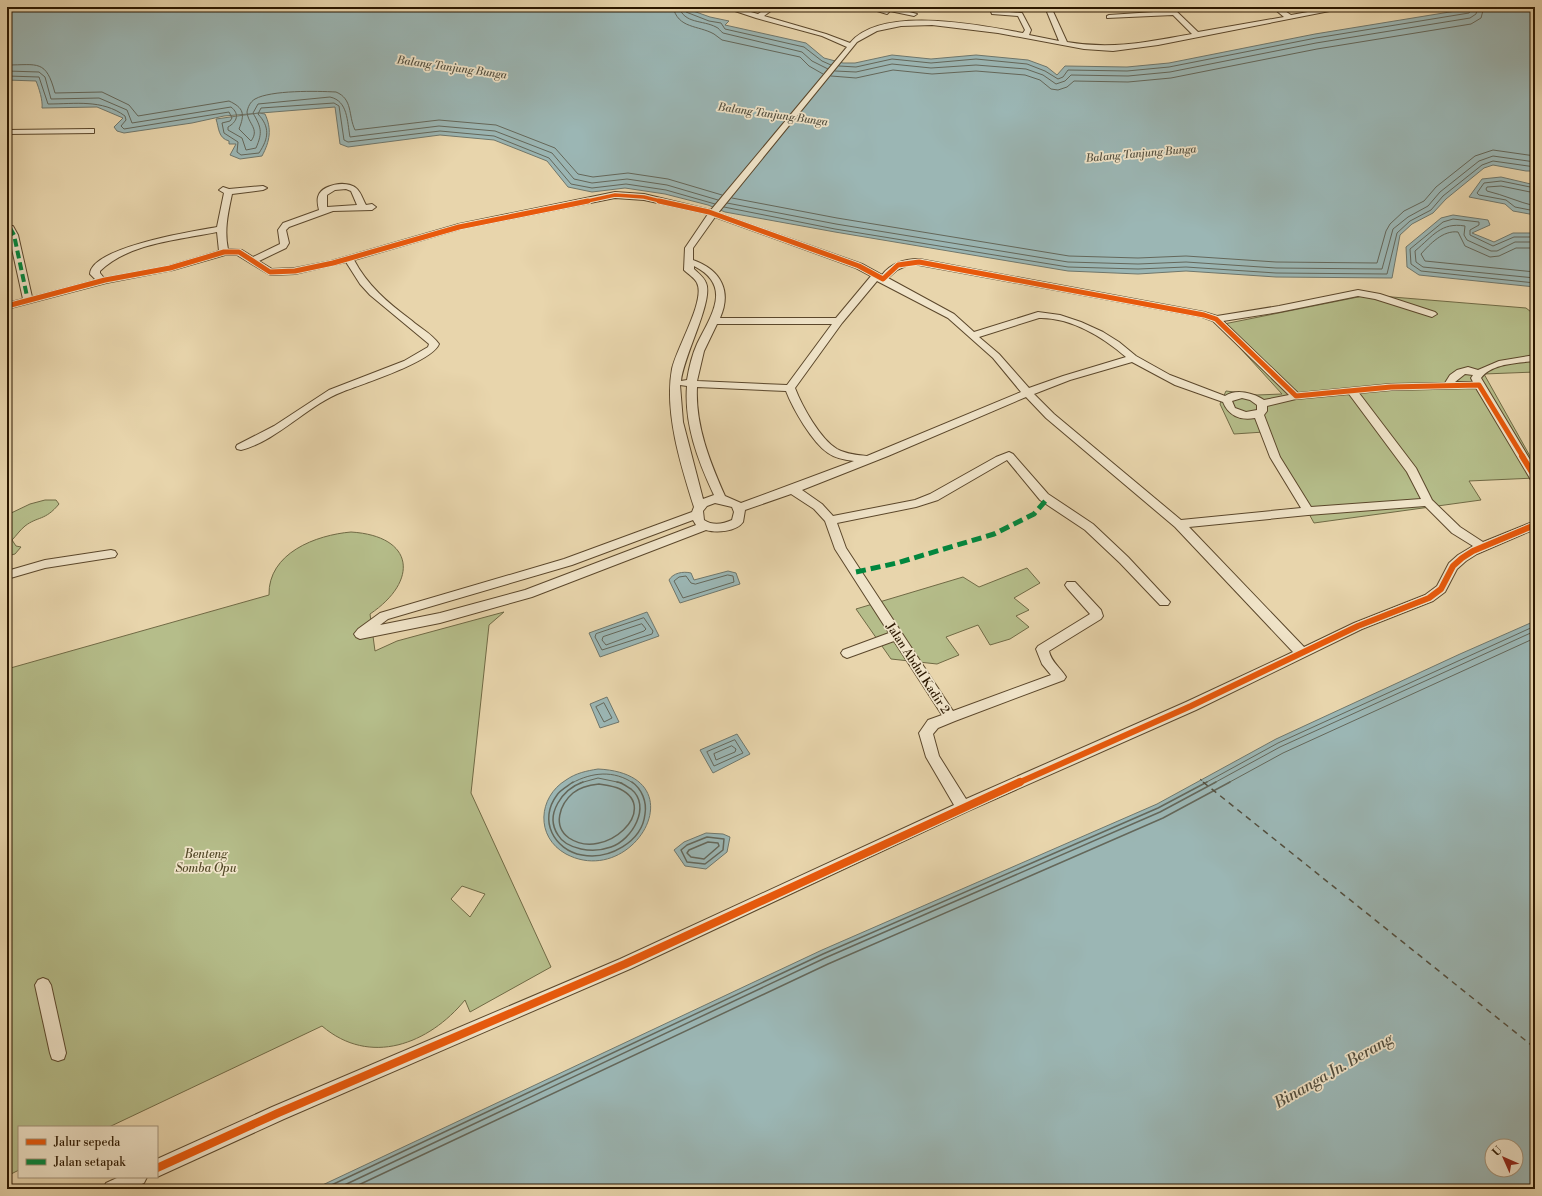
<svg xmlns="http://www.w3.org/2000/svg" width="1542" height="1196" font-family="'Libre Bodoni',serif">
<rect width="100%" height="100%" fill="#e8d5ac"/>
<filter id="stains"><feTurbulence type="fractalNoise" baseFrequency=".005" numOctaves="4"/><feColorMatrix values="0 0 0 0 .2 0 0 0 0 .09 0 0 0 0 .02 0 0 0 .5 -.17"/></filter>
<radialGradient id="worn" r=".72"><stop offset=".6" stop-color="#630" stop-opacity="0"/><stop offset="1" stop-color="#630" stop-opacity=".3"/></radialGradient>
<g fill="#b5bd8a" stroke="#706a45" fill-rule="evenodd">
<polygon points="1368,295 1526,308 1535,315 1535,372 1484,374 1535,465 1535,478 1469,481 1481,500 1314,523 1264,432 1234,434 1220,404 1226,391 1257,395 1282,394 1219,325"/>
<path d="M 45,500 L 56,500 L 59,504 C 45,521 38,516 25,526 C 20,530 16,536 12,540 L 16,546 L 21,547 L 15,554 L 7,556 L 7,515 L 30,504 Z"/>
<path d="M 351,532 C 415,536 419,581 370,614 L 375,651 L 397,641 L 504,612 L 489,625 L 471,793 L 551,967 L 470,1012 L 465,1000 C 429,1044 370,1067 322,1026 L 109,1127 L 19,1127 L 19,1170 L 7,1176 L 7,669 L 269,595 C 268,553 316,535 351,532 ZM 462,886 L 485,894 L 470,917 L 451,899 Z"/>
<polygon points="1027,568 1040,583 1014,598 1029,610 1016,616 1029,627 1010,639 990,645 978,625 946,637 959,655 937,664 891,659 856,609 963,577 979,587"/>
</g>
<g fill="#9bb6b4" stroke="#6f776c" fill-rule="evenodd">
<path d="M 7,7 L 682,7 L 710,17 L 729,21 L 725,25 L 806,43 L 824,58 L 843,63 L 855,63 L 892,55 L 931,59 L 976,55 L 1028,60 L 1047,67 L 1057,75 L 1065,66 L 1127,67 L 1169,63 L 1315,34 L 1474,8 L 1535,7 L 1535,171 L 1526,171 L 1493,165 L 1484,168 L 1446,199 L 1433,213 L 1412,224 L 1400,235 L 1392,278 L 1276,277 L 1186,271 L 1138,274 L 1068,271 L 835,232 L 725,212 L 708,205 L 665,194 L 625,188 L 592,192 L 568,187 L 547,161 L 494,140 L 440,135 L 348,147 L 340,144 L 335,107 L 224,116 L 192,123 L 124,133 L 117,131 L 114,127 L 123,118 L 97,107 L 42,108 C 43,101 39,88 36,81 L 7,80 Z"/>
<path d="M 259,113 L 265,114 C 272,129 270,141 262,156 L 240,159 L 230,155 L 236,144 L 229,144 L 229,141 C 218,138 219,128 216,119 Z"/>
<polygon points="1501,177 1535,185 1535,215 1513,211 1505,204 1469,197 1482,179"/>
<polygon points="1453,215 1488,220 1490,225 1472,233 1494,242 1513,233 1535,233 1535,287 1419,275 1407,267 1406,247 1441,218"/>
<path d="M 728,571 L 736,573 L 740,584 L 680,603 L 669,580 C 673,573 683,571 691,573 L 694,580 Z"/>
<polygon points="647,612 659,636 600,657 589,633"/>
<path d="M 1535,621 L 1535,1189 L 314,1189 L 822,950 L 1157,804 L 1276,739 L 1460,654 ZM 1492,1146 L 1516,1146 L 1516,1170 L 1492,1170 Z"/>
<polygon points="607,697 619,722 600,728 590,704"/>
<polygon points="737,734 750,754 713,773 700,750"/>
<path d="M 598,769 C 700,774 634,890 566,854 C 535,837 538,797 566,780 C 576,773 586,771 598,769 Z"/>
<polygon points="706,833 723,834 730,837 727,852 706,869 685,866 674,850 684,842"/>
</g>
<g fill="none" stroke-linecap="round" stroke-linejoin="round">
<g stroke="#64675a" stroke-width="1">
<path d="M 673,7 C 678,29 698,25 714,34 C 717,36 719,38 722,40 L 800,57 L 809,66 L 823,74"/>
<path d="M 679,7 C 684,24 703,20 716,27 C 719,28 720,31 723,33 L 802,52 L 812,61 L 828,69"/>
<polyline points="684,7 686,12 709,21 721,23 725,29 804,47 822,61 831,65"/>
<path d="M 7,65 C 38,65 46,59 55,93 L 102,92 L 129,105 L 138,116 L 229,101 C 244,108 245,114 239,129 L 251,141 C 260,129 248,124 247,112 C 248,107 250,102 255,99 C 271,90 317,91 336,92 C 353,99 348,115 355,130 L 439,120 L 496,125 L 555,148 L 578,174 L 593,177 L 628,173 L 668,179 L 722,195"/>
<polyline points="839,66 856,67 892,59 931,63 976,59 1027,64 1045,71 1058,79 1063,77 1068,70 1127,71 1169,67 1316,38 1469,13 1473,7"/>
<path d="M 7,71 L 39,72 L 45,77 L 51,99 L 99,98 L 127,110 L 132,123 L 231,107 C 240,114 237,122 228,127 L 228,130 L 242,138 L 246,150 L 256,148 C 263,132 261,127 253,113 L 258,104 L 330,97 C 348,101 347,121 350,137 L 439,126 L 495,131 L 552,153 L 574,179 L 592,183 L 627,179 L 667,185 L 718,200"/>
<polyline points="835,71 856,72 892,64 931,68 976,65 1026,69 1043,75 1056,84 1065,81 1071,75 1128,76 1170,72 1316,43 1470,18 1476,14 1478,7"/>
<path d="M 7,76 L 39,77 L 48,104 C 75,104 102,99 125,116 L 126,120 L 121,126 L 124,129 L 229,112 L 232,118 L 230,121 L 222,123 L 224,133 L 238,142 L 237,152 L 241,155 L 259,153 C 269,138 270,127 258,114 L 261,108 L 334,103 L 339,106 L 344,140 L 348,142 L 440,131 L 494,136 L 549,158 L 571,184 L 592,188 L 626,184 L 666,190 L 715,204"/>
<polyline points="831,76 856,78 893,70 932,74 976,71 1025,75 1040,80 1051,89 1058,90 1067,87 1074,81 1128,82 1171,78 1317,49 1471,24 1481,18 1484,7"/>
<polyline points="1535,188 1501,181 1484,183 1477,193 1479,195 1506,200 1515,207 1535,211"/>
<path d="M 1535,193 L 1501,186 L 1487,187 L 1486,189 L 1487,191 C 1504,195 1518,202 1535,206"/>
<polyline points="732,198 837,218 1069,256 1138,258 1186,256 1276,262 1377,263 1386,231 1390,224 1404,211 1424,201 1436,187 1475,156 1493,150 1535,156"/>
<polyline points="727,203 836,224 1068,262 1138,264 1186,262 1276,268 1382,269 1393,229 1408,217 1428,206 1440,192 1479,161 1493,156 1535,162"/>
<polyline points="724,207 835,229 1068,267 1138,269 1186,267 1276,273 1387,274 1397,233 1410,221 1431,210 1443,196 1482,165 1493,161 1535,167"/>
<polyline points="1535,237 1514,237 1493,246 1470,235 1470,230 1479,225 1479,222 1453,219 1443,222 1410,249 1411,264 1421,271 1535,283"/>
<path d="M 1535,242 L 1515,242 L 1497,251 L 1491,251 L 1467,240 L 1464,235 L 1465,226 C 1441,222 1433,236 1415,251 L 1416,262 L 1423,267 L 1535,278"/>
<path d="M 1535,248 L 1516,248 L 1499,256 L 1490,257 L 1465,246 L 1458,232 C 1443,230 1430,244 1421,254 L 1425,261 L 1535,272"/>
<polygon points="728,575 733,576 734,582 683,598 674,581 679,577 686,576 691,583 695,584"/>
<polygon points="644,618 653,631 652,634 602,650 595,637 596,634"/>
<polygon points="642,624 646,629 644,631 606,645 602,640 603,637"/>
<polygon points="604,703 612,718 604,722 596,707"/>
<polygon points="735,740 743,753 714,766 707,752"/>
<polygon points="732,746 736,749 735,752 716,760 714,754"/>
<path d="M 572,783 C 592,772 614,770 633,783"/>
<polyline points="580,783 598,778 622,783"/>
<polyline points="1205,783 1278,743 1535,626"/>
<polyline points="1214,783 1280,747 1535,631"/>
<polyline points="1228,783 1283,753 1535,638"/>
</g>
<g stroke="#64675a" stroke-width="1.5">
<path d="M 573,782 C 568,786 560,790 557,795 C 538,820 554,850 582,855 C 609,860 642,842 645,814 C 647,802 642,789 632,782"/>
<path d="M 583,782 C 563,789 544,814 558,835 C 563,844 572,847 581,849 C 591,851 600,851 611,847 C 632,840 652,806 631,789 C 626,786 623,783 617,782"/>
<path d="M 599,784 C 605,785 614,786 620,789 C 661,809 605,862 569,838 C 552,826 560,804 573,793 C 580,787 590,785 599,784 Z"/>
<polygon points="707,837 724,839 723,850 705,864 687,862 681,850 687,845"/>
<polygon points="708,842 718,843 719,846 704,859 691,857 687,853 689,850"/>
<polyline points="323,1189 823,954 1158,808 1207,782"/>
<polyline points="336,1189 825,958 1160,812 1216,782"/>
<polyline points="350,1189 828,964 1163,818 1230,782"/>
</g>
<polyline stroke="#534f3f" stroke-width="1" stroke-dasharray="3 2.5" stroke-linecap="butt" points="1200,779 1205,783"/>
<polyline stroke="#534f3f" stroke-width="1.5" stroke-dasharray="6 5" stroke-linecap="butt" points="1203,782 1535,1048"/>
<defs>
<g id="street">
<path d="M 723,7 L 733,7 L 758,14 L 768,7 L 776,7 L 764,16 L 826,34 L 850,43 C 881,5 980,25 1023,33 L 1025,30 L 1018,16 L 992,14 L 989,7 L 995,7 L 997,11 L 1022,13 L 1031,30 L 1029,35 L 1059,41 L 1045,7 L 1051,7 L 1067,42 C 1112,50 1147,42 1192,34 L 1173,15 L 1107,18 L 1107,16 L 1109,15 L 1169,11 L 1166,7 L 1172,7 L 1198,32 L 1284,17 L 1272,7 L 1279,7 L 1291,15 L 1336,7 L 1350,7 L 1158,45 L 1113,51 L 1084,49 L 998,33 L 932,25 L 901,26 L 877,31 L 857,42 L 718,213 L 862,264 L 882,275 C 891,263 904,259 919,259 L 1204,312 L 1217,316 L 1279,306 L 1358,290 L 1380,294 L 1435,312 L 1437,314 L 1432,317 L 1375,299 L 1358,296 L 1279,312 L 1223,321 L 1298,393 L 1391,384 L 1445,383 L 1450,375 L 1457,370 L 1468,367 L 1478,370 L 1499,361 L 1535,355 L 1535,361 C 1518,363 1492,363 1481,378 L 1535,468 L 1535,481 L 1531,480 L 1476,388 L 1391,390 L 1359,393 L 1416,468 L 1432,500 L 1460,527 L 1483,542 L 1535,521 L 1535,529 L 1477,554 L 1466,561 L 1457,569 L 1445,592 L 1433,601 L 1362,629 L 1196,710 L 968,811 L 630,969 L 284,1119 L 157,1177 L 157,1159 L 272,1107 L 620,959 L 954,805 L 926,757 L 919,733 L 928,720 L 942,715 L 894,641 L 847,658 L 843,656 L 841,653 L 843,650 L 889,633 L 835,549 L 825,521 L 814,509 L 791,494 L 745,510 L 743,522 C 736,532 716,533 706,530 L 532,597 L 440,623 L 360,639 L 356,637 L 354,634 L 358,629 L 380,613 L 564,559 L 692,512 L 694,507 C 681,466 664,412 672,369 C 676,349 706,300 697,283 C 695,278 688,274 684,270 L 685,248 L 708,214 L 644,200 L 615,198 L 460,229 L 354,260 C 367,285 388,303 411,320 C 420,328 432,334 439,344 C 432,362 362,384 342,392 C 308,405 277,441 241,450 L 237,449 L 236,447 L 237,445 L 274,426 L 329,390 L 404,361 L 428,347 L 429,344 L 370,295 L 360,284 L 346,262 L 295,274 L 270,275 L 237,255 L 225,255 L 173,270 L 106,283 L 7,309 L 7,303 L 23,299 L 7,226 L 13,226 L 18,235 L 32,297 L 96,280 L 90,274 C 91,247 195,231 217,227 L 224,193 L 219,190 L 223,187 L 229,189 L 263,186 L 267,188 L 263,190 L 232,194 C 228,213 224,230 228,249 L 242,250 L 253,257 L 280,244 L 278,230 L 283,223 L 319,210 C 318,206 317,201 318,197 C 321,184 347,180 356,188 C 361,192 363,200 366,205 L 372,204 L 376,207 L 372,210 L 333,211 L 289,227 L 286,230 L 289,243 L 286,248 L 259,261 L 272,269 L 295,268 L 331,261 L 459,224 L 615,192 L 644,194 L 711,210 L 847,47 L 822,36 L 756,18 ZM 346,189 L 351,191 L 357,205 L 327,207 L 327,195 L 335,190 ZM 715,217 L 856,268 L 871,276 L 836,318 L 720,318 C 732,291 721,270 693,260 L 693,248 ZM 217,232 L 219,251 L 169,266 L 104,278 L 100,273 L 100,271 C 129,243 178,240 217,232 ZM 908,265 L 919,265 L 1202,317 L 1213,321 L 1289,395 L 1264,400 C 1254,393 1236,388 1225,396 L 1170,375 L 1136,356 L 1119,342 L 1103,332 L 1081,322 L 1060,315 L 1038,312 L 974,332 L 954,314 L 888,278 L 897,270 ZM 694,266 C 734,286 710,317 697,344 C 692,355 689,368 687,380 L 681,381 C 683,357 714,300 706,283 C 704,277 698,273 694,269 ZM 877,281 L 948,318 L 993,358 L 1021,392 L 867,456 C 857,455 846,454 837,449 C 820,439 802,406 795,388 L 842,323 ZM 1039,318 C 1070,317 1103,337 1126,357 L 1063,376 L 1029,388 L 999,354 L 979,337 ZM 717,324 L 832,324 L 787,385 L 697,381 L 704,351 ZM 1132,362 L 1175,385 L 1223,402 C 1228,415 1240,421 1255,418 L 1270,457 L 1301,508 L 1181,520 L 1054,414 L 1034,394 L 1070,380 ZM 1465,374 L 1473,375 L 1471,378 L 1473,382 L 1455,382 ZM 680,385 L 687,386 C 684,424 698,461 714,495 L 703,499 L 683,422 ZM 697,387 L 786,391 C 793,409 812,442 828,453 C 835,458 845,460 854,461 L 741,503 L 725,496 C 710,462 695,425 697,387 ZM 1349,394 L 1407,472 L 1421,499 L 1311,507 L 1280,457 L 1264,415 L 1267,411 L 1267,406 L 1296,399 ZM 1026,397 L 1046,418 L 1175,527 L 1293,652 L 1186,702 L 966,799 L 939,756 L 933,734 L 938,728 L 955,721 L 1064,680 L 1066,677 C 1061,668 1051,662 1049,651 L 1101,619 L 1103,616 L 1101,610 L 1075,582 L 1067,582 L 1065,585 L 1067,588 L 1090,614 L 1038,646 L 1036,649 L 1042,664 L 1051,675 L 953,711 L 846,548 L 837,523 L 916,507 L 938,500 L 1007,460 L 1040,500 L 1085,530 L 1120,563 L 1160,605 L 1168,605 L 1170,602 L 1128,557 L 1093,524 L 1048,494 L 1013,454 L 1009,452 L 996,457 L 930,494 L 915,500 L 833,516 L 822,504 L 802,490 L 888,456 ZM 1242,398 L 1250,400 L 1257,405 L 1257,410 L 1246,412 L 1235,408 L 1232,401 ZM 715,503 L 732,507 L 734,512 L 732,520 C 723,524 713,526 704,520 L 703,511 L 707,506 ZM 1425,506 L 1452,533 L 1473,546 L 1458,555 L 1449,563 L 1437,586 L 1425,595 L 1354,623 L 1304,647 L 1189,527 L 1308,515 ZM 693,520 L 696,525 L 525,590 L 440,613 L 380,625 L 388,619 L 572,565 Z"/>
<polygon points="864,7 890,7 917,14 914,16 890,11 887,14"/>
<polygon points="91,129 94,129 94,133 7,134 7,130"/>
<polygon points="111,550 115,551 117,554 115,557 45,568 7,579 7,571 45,560"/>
<polygon points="43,978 48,980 51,985 66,1053 64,1059 58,1061 52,1059 50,1053 35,985 38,980"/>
<polygon points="119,1177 147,1177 144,1183 131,1189 103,1189 106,1183"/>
</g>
</defs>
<use href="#street" stroke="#5b472b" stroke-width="2"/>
<use href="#street" fill="#f0e4c9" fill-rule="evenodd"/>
<polyline stroke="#00873e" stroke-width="4" stroke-dasharray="8 4" stroke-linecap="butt" points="10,228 14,235 28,301"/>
<polyline stroke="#00873e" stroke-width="5" stroke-dasharray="10 5" stroke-linecap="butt" points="856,572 897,563 994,534 1034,514 1047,499"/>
<defs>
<polyline id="cycleway-far3" points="583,202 615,195 644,197 664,202"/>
<g id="cycleway-far2">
<polyline points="659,201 709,212 859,266 883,279 898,265 919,262 1204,315 1216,319 1296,396 1391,387 1479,385 1523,457"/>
<polyline points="7,306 105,280 170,268 224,252 239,252 270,272 295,271 333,263 459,227 588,201"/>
</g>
<g id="cycleway-far1">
<polyline points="1522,456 1535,477"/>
<polyline points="1018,783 1191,706 1358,626 1429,598 1441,589 1453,566 1462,558 1473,551 1535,525"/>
</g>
<polyline id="cycleway" points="157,1168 278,1113 625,964 1020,782"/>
</defs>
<use href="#cycleway-far3" stroke="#f0e4c9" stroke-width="5"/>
<use href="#cycleway-far2" stroke="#f0e4c9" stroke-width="7"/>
<use href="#cycleway-far1" stroke="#f0e4c9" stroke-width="8"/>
<use href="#cycleway" stroke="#f0e4c9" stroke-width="10"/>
<use href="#cycleway-far3" stroke="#e8590c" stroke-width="3.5"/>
<use href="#cycleway-far2" stroke="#e8590c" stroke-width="5"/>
<use href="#cycleway-far1" stroke="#e8590c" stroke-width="6"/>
<use href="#cycleway" stroke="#e8590c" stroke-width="8"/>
</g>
<g text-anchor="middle" stroke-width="3.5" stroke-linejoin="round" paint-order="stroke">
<g font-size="11" font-style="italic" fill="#534f3f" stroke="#f0e4c9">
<text transform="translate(452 67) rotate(8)" y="4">Balang Tanjung Bunga</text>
<text transform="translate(773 114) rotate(8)" y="4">Balang Tanjung Bunga</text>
<text transform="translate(1141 153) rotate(-5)" y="4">Balang Tanjung Bunga</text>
</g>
<g font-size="12" fill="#2c1800" stroke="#f0e4c9">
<text transform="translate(918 668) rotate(57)" y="4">Jalan Abdul Kadir 2</text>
</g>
<g font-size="12" font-style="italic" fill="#554a29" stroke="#f0e4c9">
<text x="206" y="858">Benteng<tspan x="206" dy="14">Somba Opu</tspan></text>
</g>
<g font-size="16" font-style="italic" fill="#534f3f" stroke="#f0e4c9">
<text transform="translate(1333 1070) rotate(-30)" y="6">Binanga Jn. Berang</text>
</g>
</g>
<rect width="1542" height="1196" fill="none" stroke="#e8d5ac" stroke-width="24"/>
<rect x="8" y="8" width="1526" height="1180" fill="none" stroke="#2c1800" stroke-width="2"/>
<rect x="12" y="12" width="1518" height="1172" fill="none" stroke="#2c1800"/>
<rect x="18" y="1126" width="140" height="52" fill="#f0e4c9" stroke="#a29279"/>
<rect x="26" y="1139" width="20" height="6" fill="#e8590c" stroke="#a29279"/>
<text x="54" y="1146" font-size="12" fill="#2c1800">Jalur sepeda</text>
<rect x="26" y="1159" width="20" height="6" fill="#00873e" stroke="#a29279"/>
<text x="54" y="1166" font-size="12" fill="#2c1800">Jalan setapak</text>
<g transform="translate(1504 1158) rotate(315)"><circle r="19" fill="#f0e4c9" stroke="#a29279"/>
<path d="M0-3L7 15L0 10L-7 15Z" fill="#8f2418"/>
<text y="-6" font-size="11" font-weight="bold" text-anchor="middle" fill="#2c1800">U</text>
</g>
<rect width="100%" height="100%" filter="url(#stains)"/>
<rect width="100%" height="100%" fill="url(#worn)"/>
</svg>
